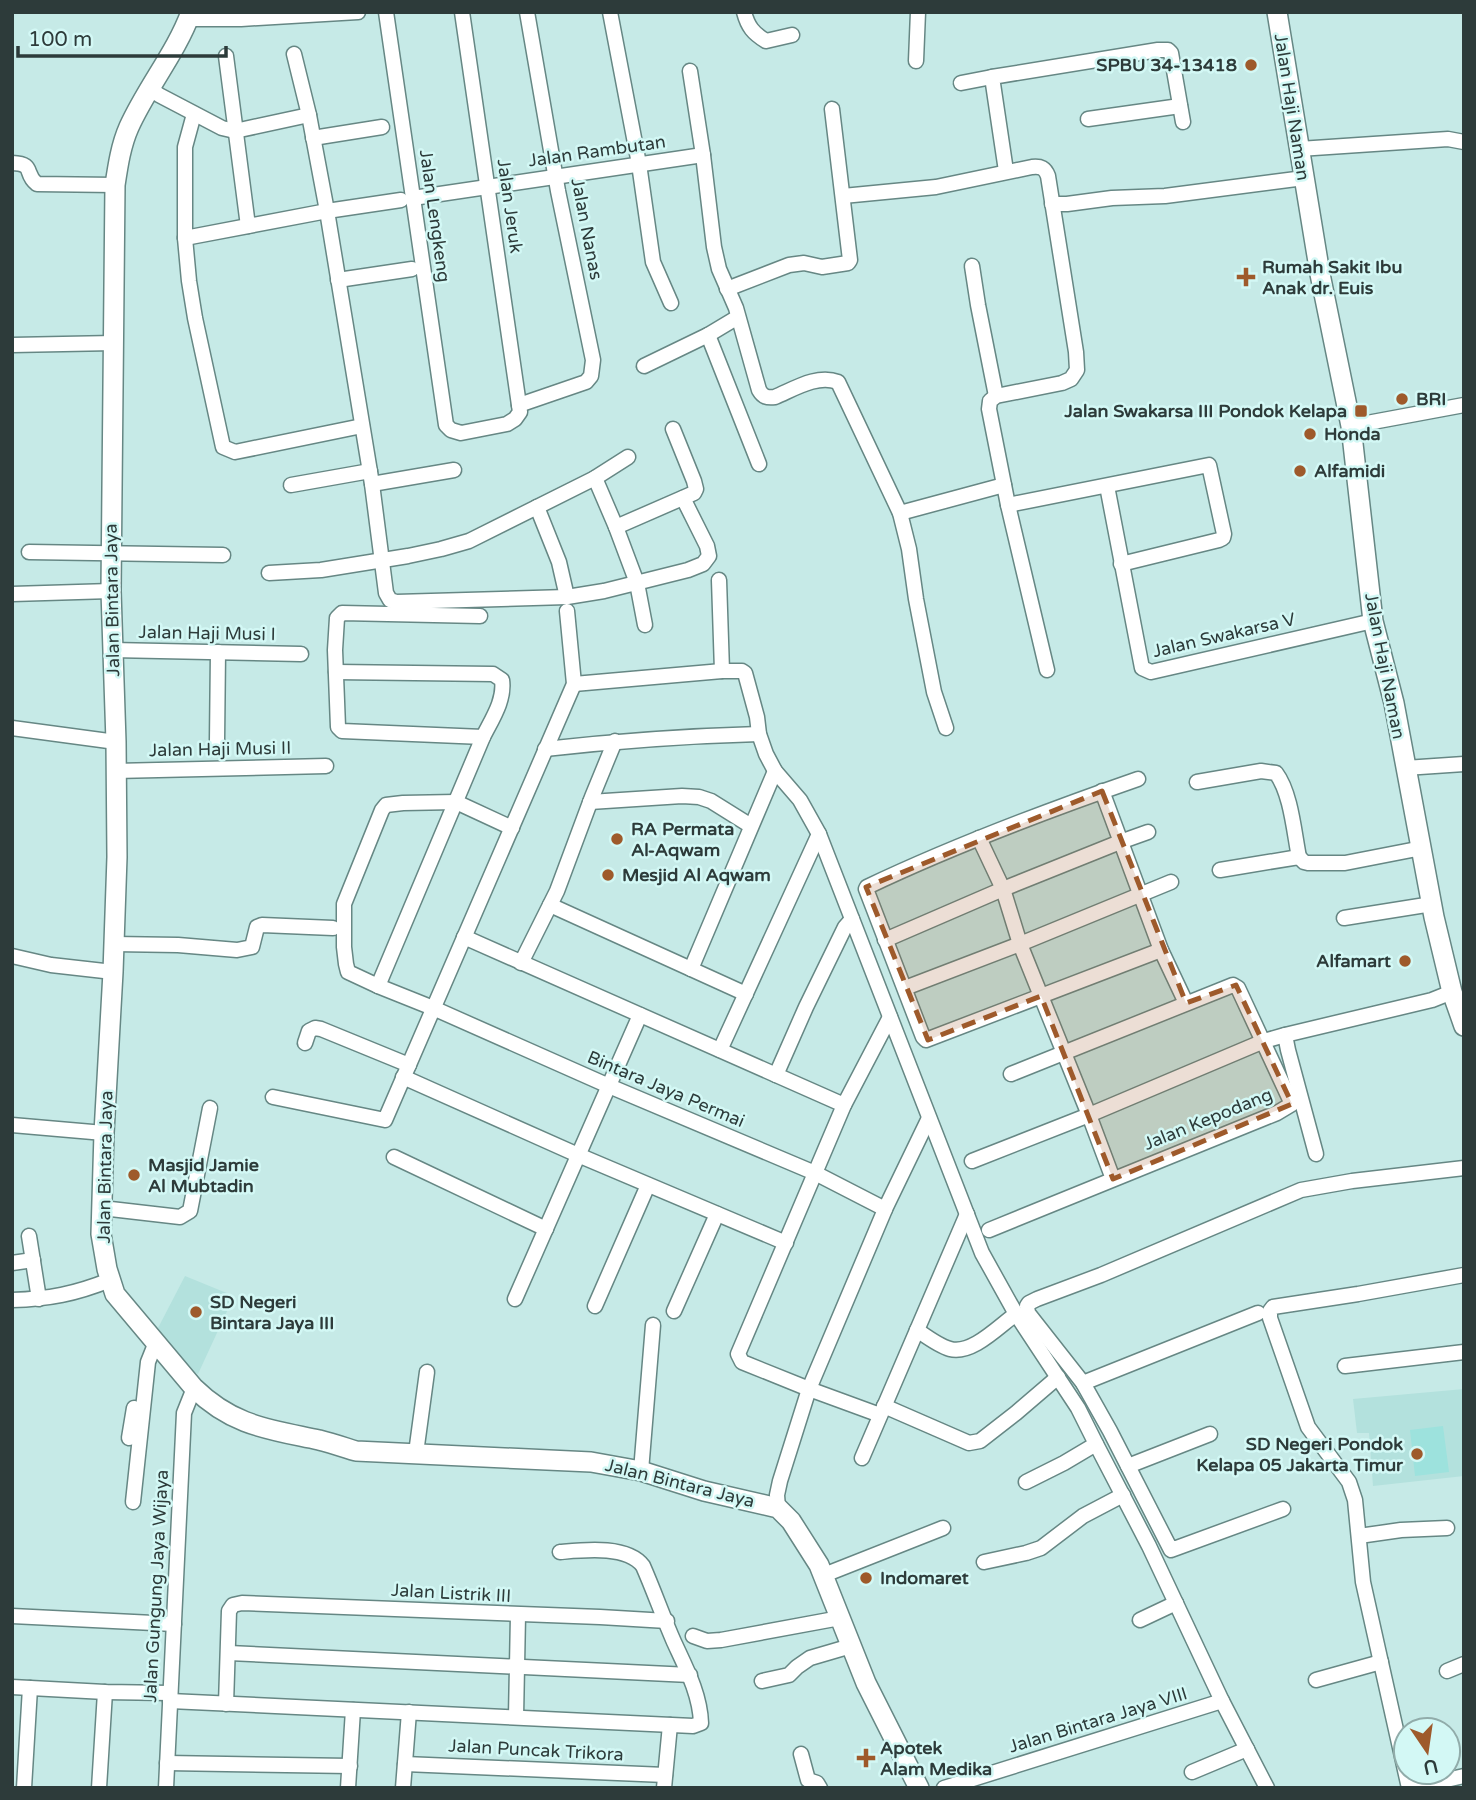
<svg xmlns="http://www.w3.org/2000/svg" width="1476" height="1800" font-family="'Varela Round',sans-serif">
<rect width="100%" height="100%" fill="#c6eae7"/>
<g fill="#b3e1dd">
<polygon points="185,1276 234,1296 198,1374 183,1367 158,1328"/>
<polygon points="1464,1389 1464,1476 1373,1486 1369,1433 1357,1433 1353,1399"/>
</g>
<polygon fill="#9de2dd" points="1443,1426 1449,1472 1415,1476 1410,1430"/>
<g fill="none" stroke-linecap="round" stroke-linejoin="round">
<defs>
<g id="street">
<polyline points="386,12 446,425 451,430 461,433 507,424 515,419 520,412 462,12"/>
<polyline points="610,12 639,164 653,262 671,303"/>
<path d="M 744,12 C 748,27 753,33 766,41 L 792,35"/>
<polyline points="188,19 241,19 358,12"/>
<polyline points="294,54 309,115 327,211 372,484 386,593 390,600 396,602 567,597"/>
<polyline points="226,56 248,226"/>
<polyline points="916,61 918,12"/>
<path d="M 690,71 L 703,155 L 714,247 L 719,269 L 736,308 L 759,390 C 763,397 767,398 775,397 C 794,389 817,374 838,382 L 900,513 L 909,549 L 916,599 L 934,692 L 946,728"/>
<polyline points="961,83 992,77"/>
<polyline points="150,88 159,95 222,128 235,131 309,115"/>
<polyline points="194,114 185,147 185,238 189,281 195,318 223,447 235,452 362,426"/>
<polyline points="1088,119 1180,106"/>
<polyline points="313,138 382,127"/>
<polyline points="1299,149 1448,139 1464,142"/>
<path d="M 12,163 C 36,164 23,173 37,184 L 115,185"/>
<polyline points="1006,171 992,77 1158,50 1168,50 1171,53 1183,122"/>
<path d="M 843,196 L 936,187 L 1032,167 C 1041,166 1045,168 1048,176 L 1076,352 L 1077,370 L 1071,379 L 1062,383 L 996,396 L 990,401 L 989,409 L 1008,505 L 1047,670"/>
<polyline points="413,198 703,155"/>
<polyline points="1052,204 1067,204 1112,198 1165,196 1304,178"/>
<polyline points="185,238 327,211 401,200"/>
<polyline points="972,266 978,305 996,396"/>
<polyline points="338,280 412,269"/>
<polyline points="727,289 789,265 804,263 822,267 848,263 850,260 832,109"/>
<polyline points="708,335 759,464"/>
<polyline points="12,345 114,343"/>
<polyline points="644,366 708,335 738,317"/>
<polyline points="519,405 586,382 591,376 593,360 558,191 527,12"/>
<polyline points="1351,426 1464,405"/>
<polyline points="595,478 616,527 694,493 696,489 694,481 673,429"/>
<polyline points="372,484 454,470"/>
<polyline points="291,485 370,471"/>
<polyline points="1107,486 1142,668 1151,672 1373,621"/>
<polyline points="1008,505 1209,465 1224,534 1223,538 1219,540 1121,564"/>
<polyline points="537,507 559,562 567,597 604,591 688,570 703,564 709,556 707,546 683,498"/>
<polyline points="900,513 1004,485"/>
<polyline points="616,527 637,583 645,625"/>
<polyline points="29,552 223,555"/>
<polyline points="269,573 321,570 408,556 441,549 469,541 595,478 628,457"/>
<polyline points="719,580 722,671"/>
<polyline points="12,594 111,591"/>
<polyline points="480,616 342,613 337,618 335,650 338,727 342,731 483,737"/>
<polyline points="112,650 301,654"/>
<path d="M 336,672 L 493,674 L 502,680 C 505,700 492,719 483,737 L 378,986"/>
<polyline points="574,684 722,671 742,671 745,673 757,717 759,734 766,754 775,771 800,800 819,834 982,1253 1016,1314 1078,1408 1096,1444 1149,1546 1222,1701 1267,1788"/>
<polyline points="12,728 116,742"/>
<polyline points="217,741 218,652"/>
<path d="M 545,749 C 617,741 687,736 759,734"/>
<polyline points="1405,768 1464,764"/>
<polyline points="115,771 326,766"/>
<path d="M 1138,779 C 1046,811 955,845 867,887 L 866,889 L 923,1037 L 926,1040 L 1161,950"/>
<path d="M 1197,782 L 1261,771 L 1276,773 C 1291,793 1294,832 1299,857"/>
<polyline points="1102,791 1161,950 1186,1003"/>
<polyline points="590,802 682,796 699,797 711,801 751,826"/>
<polyline points="512,828 456,802 403,803 386,805 382,810 344,904 344,947 346,964 348,972 378,986 433,1008 609,1086 815,1173 885,1209"/>
<polyline points="979,838 1003,889 1020,944 1089,1115 1113,1179"/>
<polyline points="1220,870 1299,857 1304,862 1308,863 1345,863 1422,848"/>
<polyline points="550,905 746,994"/>
<polyline points="1344,918 1432,904"/>
<polyline points="464,937 844,1105"/>
<polyline points="885,940 1003,889 1120,842 1148,832"/>
<polyline points="114,944 178,945 237,950 252,947 257,927 262,925 333,928"/>
<polyline points="12,956 51,965 113,972"/>
<polyline points="521,963 557,891 592,797 615,741"/>
<polyline points="691,969 775,771"/>
<polyline points="905,988 1020,944 1171,882"/>
<polyline points="1285,1035 1288,1050 1316,1154"/>
<polyline points="305,1043 309,1031 315,1028 321,1029 409,1065"/>
<polyline points="720,1050 819,834"/>
<polyline points="776,1075 806,1007 845,927 852,919"/>
<polyline points="403,1077 578,1155 786,1243"/>
<polyline points="273,1097 385,1120 574,684 567,611"/>
<polyline points="12,1125 104,1133"/>
<polyline points="394,1157 546,1229"/>
<polyline points="972,1161 1089,1115 1264,1041 1285,1035 1432,1000 1452,992"/>
<polyline points="102,1208 180,1217 190,1211 210,1108"/>
<polyline points="989,1230 1277,1113 1292,1104 1238,988 1233,985 1011,1074"/>
<polyline points="29,1236 39,1299"/>
<polyline points="12,1263 33,1260"/>
<polyline points="515,1299 640,1015"/>
<path d="M 12,1300 C 49,1299 75,1294 110,1280"/>
<polyline points="595,1306 648,1185"/>
<polyline points="674,1311 717,1214"/>
<path d="M 917,1330 C 927,1337 939,1346 950,1349 C 972,1355 999,1326 1016,1314"/>
<polyline points="1345,1366 1464,1352"/>
<polyline points="1083,1383 1258,1313"/>
<polyline points="884,1406 969,1443 980,1441 1016,1413 1058,1377"/>
<polyline points="880,1415 809,1389 742,1362 738,1354 844,1105 890,1017"/>
<polyline points="129,1438 134,1408"/>
<polyline points="416,1453 427,1372"/>
<polyline points="862,1458 967,1214"/>
<polyline points="1128,1466 1210,1434"/>
<polyline points="641,1471 653,1325"/>
<polyline points="1026,1482 1064,1463 1096,1444"/>
<polyline points="133,1502 148,1362 156,1342"/>
<polyline points="778,1508 777,1495 780,1481 809,1389 886,1207 929,1118"/>
<polyline points="1283,1509 1171,1550 1110,1431 1083,1383 1028,1313 1027,1306 1029,1303 1037,1299 1101,1275 1301,1190 1352,1181 1464,1168"/>
<polyline points="1359,1536 1401,1530 1447,1528"/>
<polyline points="984,1562 1026,1553 1041,1548 1083,1516 1123,1495"/>
<polyline points="824,1575 943,1528"/>
<polyline points="12,1616 174,1624"/>
<polyline points="1140,1620 1176,1603"/>
<polyline points="693,1636 707,1641 721,1640 840,1618"/>
<polyline points="229,1653 690,1675"/>
<polyline points="1447,1671 1464,1664"/>
<polyline points="1316,1680 1381,1662"/>
<polyline points="762,1681 789,1675 797,1667 810,1658 851,1646"/>
<polyline points="12,1687 105,1692 170,1693"/>
<path d="M 170,1701 L 693,1726 L 701,1723 C 700,1694 686,1668 674,1642 C 663,1617 654,1591 643,1566 C 627,1545 584,1550 560,1552"/>
<polyline points="226,1704 229,1611 233,1605 242,1603 600,1617 667,1621"/>
<polyline points="516,1717 518,1615"/>
<polyline points="801,1754 808,1780 817,1783 820,1788"/>
<polyline points="167,1763 350,1766"/>
<polyline points="405,1764 665,1775"/>
<polyline points="1192,1772 1247,1749"/>
<polyline points="24,1788 30,1688"/>
<polyline points="99,1788 105,1692"/>
<polyline points="166,1788 184,1413 194,1388"/>
<polyline points="348,1788 353,1710"/>
<polyline points="403,1788 409,1712"/>
<polyline points="664,1788 670,1725"/>
<polyline points="944,1788 1222,1701"/>
<polyline points="1409,1788 1363,1582 1355,1500 1349,1482 1308,1427 1270,1318 1270,1311 1273,1307 1358,1294 1464,1275"/>
<polyline points="1411,1788 1464,1776"/>
</g>
<g id="secondary">
<path d="M 191,12 C 176,53 147,87 129,127 C 121,145 118,165 115,185 L 111,591 L 116,742 L 117,857 L 113,972 L 104,1133 L 101,1234 L 107,1269 L 115,1294 L 194,1388 C 233,1426 268,1429 319,1440 C 331,1443 343,1447 356,1451 L 591,1462 L 641,1471 L 704,1491 L 778,1508 L 791,1521 L 819,1565 L 866,1683 L 919,1788"/>
<polyline points="1277,12 1320,274 1351,426 1373,621 1394,703 1434,917 1452,992 1464,1026"/>
</g>
</defs>
<use href="#street" stroke="#668784" stroke-width="17"/>
<use href="#secondary" stroke="#668784" stroke-width="22"/>
<use href="#street" stroke="#fff" stroke-width="14"/>
<use href="#secondary" stroke="#fff" stroke-width="19"/>
</g>
<path fill="#9e5a2b" fill-opacity="0.2" stroke="#9e5a2b" stroke-width="5" stroke-dasharray="14 9" stroke-linejoin="round" d="M 1102,791 L 1186,1003 L 1236,985 L 1292,1104 L 1113,1179 L 1041,996 L 928,1040 L 866,887 Z"/>
<g fill="#9e5a2b" stroke="#d3f8f5" stroke-width="2.5">
<circle cx="1251" cy="65" r="7"/>
<path d="M1242.5 266.5h7v7h7v7h-7v7h-7v-7h-7v-7h7z"/>
<circle cx="1402" cy="399" r="7"/>
<rect x="1354" y="404" width="14" height="14" rx="3.5"/>
<circle cx="1310" cy="434" r="7"/>
<circle cx="1300" cy="471" r="7"/>
<circle cx="617" cy="839" r="7"/>
<circle cx="608" cy="875" r="7"/>
<circle cx="1405" cy="961" r="7"/>
<circle cx="134" cy="1175" r="7"/>
<circle cx="196" cy="1312" r="7"/>
<circle cx="1417" cy="1454" r="7"/>
<circle cx="866" cy="1578" r="7"/>
<path d="M862.5 1747.5h7v7h7v7h-7v7h-7v-7h-7v-7h7z"/>
</g>
<g text-anchor="middle" stroke-width="5" stroke-linejoin="round" paint-order="stroke">
<g font-size="18" font-weight="bold" fill="#2d3b3a" stroke="#d3f8f5" text-anchor="start">
<text x="1237" y="71" text-anchor="end">SPBU 34-13418</text>
<text x="1262" y="273">Rumah Sakit Ibu<tspan x="1262" dy="21">Anak dr. Euis</tspan></text>
<text x="1416" y="405">BRI</text>
<text x="1347" y="417" text-anchor="end">Jalan Swakarsa III Pondok Kelapa</text>
<text x="1324" y="440">Honda</text>
<text x="1314" y="477">Alfamidi</text>
<text x="631" y="835">RA Permata<tspan x="631" dy="21">Al-Aqwam</tspan></text>
<text x="622" y="881">Mesjid Al Aqwam</text>
<text x="1391" y="967" text-anchor="end">Alfamart</text>
<text x="148" y="1171">Masjid Jamie<tspan x="148" dy="21">Al Mubtadin</tspan></text>
<text x="210" y="1308">SD Negeri<tspan x="210" dy="21">Bintara Jaya III</tspan></text>
<text x="1403" y="1450" text-anchor="end">SD Negeri Pondok<tspan x="1403" dy="21">Kelapa 05 Jakarta Timur</tspan></text>
<text x="880" y="1584">Indomaret</text>
<text x="880" y="1754">Apotek<tspan x="880" dy="21">Alam Medika</tspan></text>
</g>
<g font-size="18" fill="#2d3b3a" stroke="#d3f8f5">
<text transform="translate(1292 107) rotate(81)" y="6">Jalan Haji Naman</text>
<text transform="translate(597 151) rotate(-8)" y="6">Jalan Rambutan</text>
<text transform="translate(510 206) rotate(82)" y="6">Jalan Jeruk</text>
<text transform="translate(435 216) rotate(82)" y="6">Jalan Lengkeng</text>
<text transform="translate(587 229) rotate(79)" y="6">Jalan Nanas</text>
<text transform="translate(112 600) rotate(-91)" y="6">Jalan Bintara Jaya</text>
<text transform="translate(207 633) rotate(1)" y="6">Jalan Haji Musi I</text>
<text transform="translate(1224 635) rotate(-13)" y="6">Jalan Swakarsa V</text>
<text transform="translate(1385 666) rotate(79)" y="6">Jalan Haji Naman</text>
<text transform="translate(220 749) rotate(-1)" y="6">Jalan Haji Musi II</text>
<text transform="translate(666 1089) rotate(23)" y="6">Bintara Jaya Permai</text>
<text transform="translate(1208 1119) rotate(-22)" y="6">Jalan Kepodang</text>
<text transform="translate(105 1167) rotate(-89)" y="6">Jalan Bintara Jaya</text>
<text transform="translate(680 1483) rotate(14)" y="6">Jalan Bintara Jaya</text>
<text transform="translate(156 1586) rotate(-87)" y="6">Jalan Gungung Jaya Wijaya</text>
<text transform="translate(451 1593) rotate(3)" y="6">Jalan Listrik III</text>
<text transform="translate(1098 1720) rotate(-17)" y="6">Jalan Bintara Jaya VIII</text>
<text transform="translate(536 1750) rotate(3)" y="6">Jalan Puncak Trikora</text>
</g>
</g>
<rect width="1476" height="1800" fill="none" stroke="#2d3b3a" stroke-width="28"/>
<g transform="translate(1427 1751) rotate(167)"><circle r="33" fill="#d3f8f5" stroke="#91acaa" stroke-width="2"/>
<path d="M0-5L12 26L0 18L-12 26Z" fill="#9e5a2b"/>
<text y="-10" font-size="19" font-weight="bold" text-anchor="middle" fill="#2d3b3a">U</text>
</g>
<path d="M18 46v10h208v-10" fill="none" stroke="#2d3b3a" stroke-width="3.5"/>
<text x="28" y="46" font-size="21" fill="#2d3b3a" stroke="#d3f8f5" stroke-width="5" paint-order="stroke">100 m</text>
</svg>
